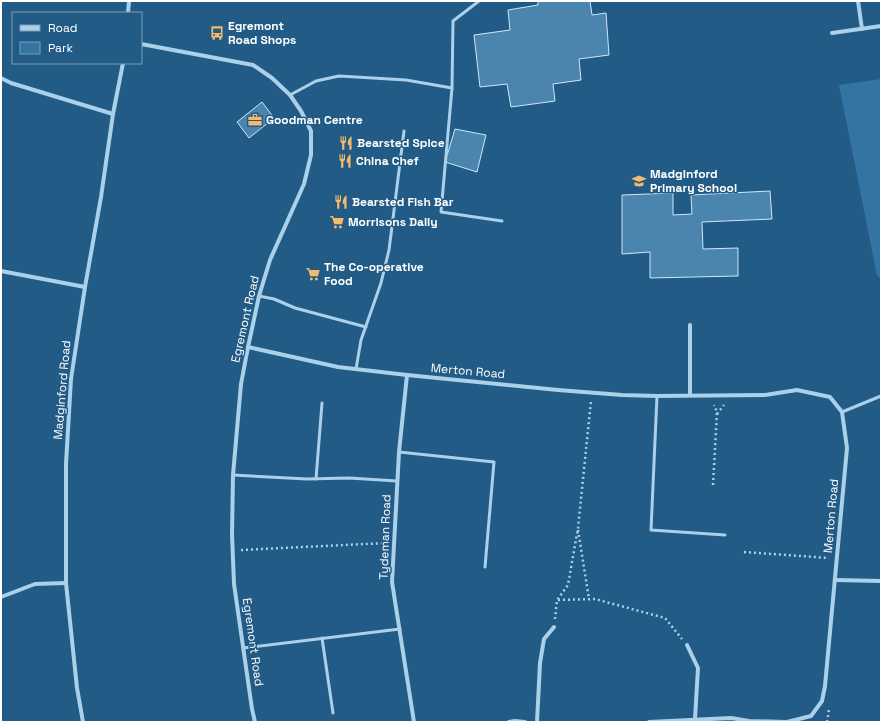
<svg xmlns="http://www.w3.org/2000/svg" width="882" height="723" font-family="'Space Grotesk',sans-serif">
<rect width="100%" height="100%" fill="#225b86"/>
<polygon fill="#3374a2" points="881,79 881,278 877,276 839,85"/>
<g fill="#4b85ae" stroke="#d0e7f7">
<polygon points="538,1 590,1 592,15 606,13 609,55 579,59 581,80 553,84 555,101 511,107 507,84 480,87 474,35 510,30 508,10 538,5"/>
<polygon points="262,102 274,118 249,138 237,122"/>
<polygon points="455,129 486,135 477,172 445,162"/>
<polygon points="770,191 772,219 702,222 703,249 738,248 738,276 650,278 650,252 622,254 622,195 673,193 673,215 692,214 691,195"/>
</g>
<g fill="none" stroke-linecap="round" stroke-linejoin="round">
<g stroke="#abd0e9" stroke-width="2.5" stroke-dasharray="2 3" stroke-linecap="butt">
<polyline points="717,414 724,405"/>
<polyline points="713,485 717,412 714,405"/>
<polyline points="578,530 589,599"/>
<polyline points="241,550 386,543"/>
<polyline points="744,552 829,558"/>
<polyline points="558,600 595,599 665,618 682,639"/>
<polyline points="555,619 557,600 568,585 578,528 591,401"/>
<polyline points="827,722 829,709"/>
</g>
<g stroke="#abd0e9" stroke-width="3">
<polyline points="452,88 453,21 479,1"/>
<polyline points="290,95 316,81 339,76 406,80 452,88 441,212 502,221"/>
<polyline points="259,296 274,299 295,308 366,327"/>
<polyline points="356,369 361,340 381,283 389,250 404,131"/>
<polyline points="657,396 651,530 725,535"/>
<polyline points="842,412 881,396"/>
<polyline points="399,452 494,462 485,567"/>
<polyline points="233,475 307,479 349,478 397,481"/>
<polyline points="316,479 322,403"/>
<polyline points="322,638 333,713"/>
<polyline points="243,648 400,629"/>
</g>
<g stroke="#abd0e9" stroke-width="4">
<polyline points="858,1 862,29"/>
<polyline points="128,13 129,1"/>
<polyline points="832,33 881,26"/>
<polyline points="141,44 253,65 272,78 290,95 301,111 311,131 311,155 304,184 270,260 259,296 248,347 241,384 233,475 232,534 234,584 252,709 255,722"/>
<polyline points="1,78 11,83 113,114"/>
<polyline points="1,271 85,287"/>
<polyline points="248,347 338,367 407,375 558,390 622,395 657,396 765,395 797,390 830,397 842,412 847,448 825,686 822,701 811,716 787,722 749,721 731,718 649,722"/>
<polyline points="407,375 399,452 392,582 414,722"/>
<polyline points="690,395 690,325"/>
<polyline points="836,580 881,581"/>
<polyline points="1,597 35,584 66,583"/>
<polyline points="687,645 698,668 695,719"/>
<polyline points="83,722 77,688 66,583 66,464 71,379 85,287 101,197 113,114 123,63"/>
<polyline points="509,722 515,721 525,722"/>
<polyline points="537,722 540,663 544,639 554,627"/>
</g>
</g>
<defs>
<symbol id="bus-bare" viewBox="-9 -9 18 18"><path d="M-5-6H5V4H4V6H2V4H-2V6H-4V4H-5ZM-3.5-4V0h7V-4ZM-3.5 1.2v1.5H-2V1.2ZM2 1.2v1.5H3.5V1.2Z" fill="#f5bb6d" stroke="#225b86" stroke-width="2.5" paint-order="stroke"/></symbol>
<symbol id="office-bare" viewBox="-9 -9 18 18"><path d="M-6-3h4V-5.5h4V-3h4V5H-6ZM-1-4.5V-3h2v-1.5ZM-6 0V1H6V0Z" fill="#f5bb6d" stroke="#225b86" stroke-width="2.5" paint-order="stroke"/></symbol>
<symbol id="restaurant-bare" viewBox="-9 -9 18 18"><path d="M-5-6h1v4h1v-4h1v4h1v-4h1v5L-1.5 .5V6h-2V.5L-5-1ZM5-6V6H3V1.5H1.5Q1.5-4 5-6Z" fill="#f5bb6d" stroke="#225b86" stroke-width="2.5" paint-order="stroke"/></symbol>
<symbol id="school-bare" viewBox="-9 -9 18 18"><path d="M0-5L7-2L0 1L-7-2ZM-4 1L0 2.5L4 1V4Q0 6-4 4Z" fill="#f5bb6d" stroke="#225b86" stroke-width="2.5" paint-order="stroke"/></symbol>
<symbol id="supermarket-bare" viewBox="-9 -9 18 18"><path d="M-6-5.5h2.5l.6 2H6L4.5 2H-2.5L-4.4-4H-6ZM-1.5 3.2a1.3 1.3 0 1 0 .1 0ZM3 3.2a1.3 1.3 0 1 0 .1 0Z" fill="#f5bb6d" stroke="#225b86" stroke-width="2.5" paint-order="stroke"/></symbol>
</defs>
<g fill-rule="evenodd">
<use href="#bus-bare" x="207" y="23" width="20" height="20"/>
<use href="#office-bare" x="245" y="110" width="20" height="20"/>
<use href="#restaurant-bare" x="336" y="133" width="20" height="20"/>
<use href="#restaurant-bare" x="335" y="151" width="20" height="20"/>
<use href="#school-bare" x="629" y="171" width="20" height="20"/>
<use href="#restaurant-bare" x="331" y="192" width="20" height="20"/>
<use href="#supermarket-bare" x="327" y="212" width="20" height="20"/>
<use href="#supermarket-bare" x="303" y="264" width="20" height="20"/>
</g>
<g text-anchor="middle" stroke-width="3" stroke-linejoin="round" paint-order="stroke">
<g font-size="12" font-weight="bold" fill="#fff" stroke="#225b86" text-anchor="start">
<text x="228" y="30">Egremont<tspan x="228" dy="14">Road Shops</tspan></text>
<text x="266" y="124">Goodman Centre</text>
<text x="357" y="147">Bearsted Spice</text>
<text x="356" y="165">China Chef</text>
<text x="650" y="178">Madginford<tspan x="650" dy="14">Primary School</tspan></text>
<text x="352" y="206">Bearsted Fish Bar</text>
<text x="348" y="226">Morrisons Daily</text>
<text x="324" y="271">The Co-operative<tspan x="324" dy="14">Food</tspan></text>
</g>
<g font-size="12" fill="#fff" stroke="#225b86">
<text transform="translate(245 319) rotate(-77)" y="4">Egremont Road</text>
<text transform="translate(468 371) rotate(5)" y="4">Merton Road</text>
<text transform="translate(62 390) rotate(-85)" y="4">Madginford Road</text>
<text transform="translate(831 516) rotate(-85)" y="4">Merton Road</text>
<text transform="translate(385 537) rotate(-88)" y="4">Tydeman Road</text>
<text transform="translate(253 642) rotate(82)" y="4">Egremont Road</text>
</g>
</g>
<rect width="882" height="723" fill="none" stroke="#ffffff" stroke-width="4"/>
<rect x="12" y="12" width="130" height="52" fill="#225b86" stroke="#7a9db6"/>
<rect x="20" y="25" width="20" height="6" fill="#abd0e9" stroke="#7a9db6"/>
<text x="48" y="32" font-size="12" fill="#ffffff">Road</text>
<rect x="20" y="42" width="20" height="12" fill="#3374a2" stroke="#7a9db6"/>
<text x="48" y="52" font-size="12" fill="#ffffff">Park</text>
</svg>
